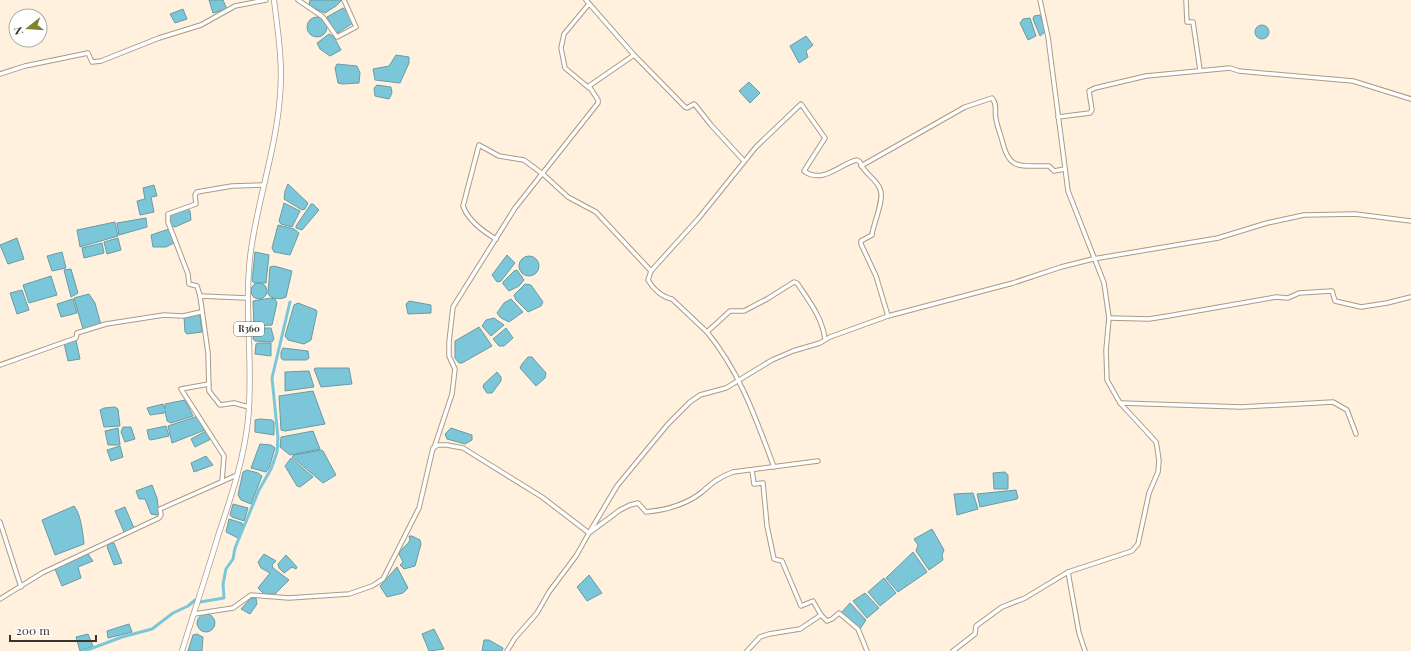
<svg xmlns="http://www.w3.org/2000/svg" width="1411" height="651" font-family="'Playfair Display',serif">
<rect width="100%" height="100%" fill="#fff1dd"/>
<g fill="#7bc7d9" stroke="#689ba4">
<polygon points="209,0 223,0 227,9 213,13"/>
<polygon points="310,0 342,0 336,6 325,13 309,6"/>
<polygon points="343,8 348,12 353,23 336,34 327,17"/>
<polygon points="183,9 187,19 175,23 170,14"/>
<polygon points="1040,15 1046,31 1040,36 1033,19 1034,16"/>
<circle cx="317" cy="27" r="10"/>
<polygon points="1030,18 1036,36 1028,40 1020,23 1023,19"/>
<circle cx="1262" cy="32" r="7"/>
<polygon points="329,34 334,37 341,50 330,56 320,49 317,43"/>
<polygon points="806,36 813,45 806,51 808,57 799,63 790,46"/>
<polygon points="396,55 409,57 409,63 400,83 375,80 373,69 389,66"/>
<polygon points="337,64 357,66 360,73 359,83 342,84 338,83 335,68"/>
<polygon points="749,82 760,93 750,103 739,91"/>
<polygon points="377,85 391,87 392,93 389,99 375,96 374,88"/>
<polygon points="288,184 308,203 305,209 302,210 284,199 285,191"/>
<polygon points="154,185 157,196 151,197 154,212 140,215 137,201 145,199 143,188"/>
<polygon points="284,203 300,211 292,227 281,224 279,221"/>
<polygon points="311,204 313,204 319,210 302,230 296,228 296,226"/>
<polygon points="187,208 190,211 191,220 175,227 171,226 169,215"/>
<polygon points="146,218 147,227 119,235 117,223"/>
<polygon points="115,222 118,236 80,247 77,230"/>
<polygon points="278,225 294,229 299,233 290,255 274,252 272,248"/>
<polygon points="169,229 174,243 166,247 153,247 151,235"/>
<polygon points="17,238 24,259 8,264 0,245"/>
<polygon points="118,238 121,250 107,254 104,242"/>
<polygon points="102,243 104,253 84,258 82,248"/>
<polygon points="62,252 66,268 52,271 47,256"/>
<polygon points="255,252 269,255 266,283 254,283 252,281"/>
<polygon points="507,255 515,263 501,281 497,282 492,275"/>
<circle cx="529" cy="266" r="10"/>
<path d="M 274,266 L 292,271 L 286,297 C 281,300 271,299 268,294 L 270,267 Z"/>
<polygon points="71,269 78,293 71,297 64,270"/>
<polygon points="517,270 524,280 519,286 509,291 503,284 503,282 514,271"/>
<polygon points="51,276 57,295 29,303 23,285"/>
<circle cx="259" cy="291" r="8"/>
<polygon points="525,284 531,285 543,302 541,306 528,312 516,300 514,295"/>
<polygon points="22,290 29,310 17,314 10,293"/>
<polygon points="89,294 95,303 101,325 83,329 74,298"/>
<polygon points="271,298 275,299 277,303 272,325 254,326 253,301"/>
<polygon points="73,299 77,313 61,317 57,304"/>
<polygon points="511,299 523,312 509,322 501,318 497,313 504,303"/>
<polygon points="409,301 431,305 431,313 408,314 406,304"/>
<polygon points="298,303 316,310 317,312 311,340 304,344 288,340 285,336 294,305"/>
<polygon points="197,314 200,315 202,332 187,334 185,332 184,317"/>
<polygon points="494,318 504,325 491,336 482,326 486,320"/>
<polygon points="479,327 492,346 462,363 459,363 455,358 455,341"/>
<polygon points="255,328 271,328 274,339 272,342 255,341 253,339"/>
<polygon points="506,328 513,338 504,346 499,346 493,339"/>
<polygon points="76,340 80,359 68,361 64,343"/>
<polygon points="258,343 271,343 271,356 255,354 256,344"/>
<polygon points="283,348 308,351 309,358 306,360 283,360 281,358 281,352"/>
<polygon points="528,357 532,357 546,373 545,378 536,386 520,368 522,364"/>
<polygon points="316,368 349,368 352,384 321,387 314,369"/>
<polygon points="309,371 314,387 285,391 285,372"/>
<polygon points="497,372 501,377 501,381 492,393 487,393 483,387 484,384"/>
<polygon points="313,391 325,424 285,431 281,430 279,396"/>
<polygon points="185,400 193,416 171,423 167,421 165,411 164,413 150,415 147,408 163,404 165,409 165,404"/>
<polygon points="115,407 118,409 120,426 104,427 100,410 104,408"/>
<polygon points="198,416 205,430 172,443 168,426"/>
<polygon points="260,419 272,420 274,422 274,435 255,432 255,420"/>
<polygon points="166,426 169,436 151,440 149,439 147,430"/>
<polygon points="123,427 131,427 135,439 125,442 121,432"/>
<polygon points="118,428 120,445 108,445 105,431"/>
<polygon points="451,428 472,435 472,440 465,444 447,439 445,434"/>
<polygon points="206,431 211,439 195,447 191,439"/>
<polygon points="313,431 320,449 290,455 280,447 281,437"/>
<polygon points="260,444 271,445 275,448 269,468 266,472 251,468"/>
<polygon points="120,446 123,457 111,461 107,450"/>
<polygon points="321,450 323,451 336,475 323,483 292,457 294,455"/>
<polygon points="206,456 213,465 194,472 191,463"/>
<polygon points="291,458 313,477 300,487 297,486 285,466"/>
<polygon points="247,470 258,473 262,476 251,504 241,500 238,495 243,472"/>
<polygon points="1005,472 1008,475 1008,489 994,489 993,473"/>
<polygon points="152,485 157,498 159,513 157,515 151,514 145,499 139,499 136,491"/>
<polygon points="1016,490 1018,498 1017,499 980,507 977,494"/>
<polygon points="973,493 978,509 957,515 954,494"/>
<polygon points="233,504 248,508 244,521 232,517 230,515"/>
<path d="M 74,506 C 81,514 83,534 84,544 L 55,555 L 42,520 Z"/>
<polygon points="125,507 134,528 124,532 115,511"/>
<polygon points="229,519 242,523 243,528 238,538 226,532"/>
<polygon points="932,529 944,550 942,555 943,560 929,570 916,551 918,545 914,539"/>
<path d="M 409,536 L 412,536 L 420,540 L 421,544 L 415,566 L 404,569 L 400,565 L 403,562 L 399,554 C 402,547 407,546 410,540 Z"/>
<polygon points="114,543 122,563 114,565 107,547 109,544"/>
<polygon points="913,552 927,572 898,592 886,578"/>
<polygon points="88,554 93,561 78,567 81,578 62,586 55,569"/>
<polygon points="264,554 276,561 272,565 273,568 289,580 275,594 264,594 258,588 270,573 261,568 258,562"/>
<polygon points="286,555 297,567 296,569 292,567 284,573 279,568 278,564"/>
<polygon points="397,567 408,588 403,593 387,597 380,586"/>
<polygon points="589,575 602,593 587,601 577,587"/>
<polygon points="884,578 896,593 880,606 868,592"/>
<polygon points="865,593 879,608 867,618 853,601"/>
<polygon points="251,598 256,598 257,604 250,614 241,609"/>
<polygon points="850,603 866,620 860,629 841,613"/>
<circle cx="206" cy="623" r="9"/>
<polygon points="129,624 132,632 108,638 107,631"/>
<polygon points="434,629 444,649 429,651 422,634"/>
<polygon points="88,634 93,646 80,651 76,637"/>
<polygon points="197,634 203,637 202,651 188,651 193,635"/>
<polygon points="484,640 489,640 503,648 502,651 482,651"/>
</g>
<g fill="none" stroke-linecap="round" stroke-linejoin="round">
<g stroke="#7bc7d9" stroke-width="3">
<polyline points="200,602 224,598 223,584 226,569 233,559 235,548 259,490 271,469 277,452 278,438 272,378 290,302"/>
<polyline points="85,651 122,637 152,629 173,613 188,606 195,600"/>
</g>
<defs>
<g id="minor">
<polyline points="298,0 323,17 337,37 356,27 344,0"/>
<polyline points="586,0 634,55 685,107 687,108 694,104 696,106 711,125 744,161"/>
<polyline points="1040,0 1048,37 1068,191 1104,283 1109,318 1106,350 1107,380 1120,403 1146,431 1156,442 1157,447 1159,461 1158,472 1149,493 1138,544 1132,551 1068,572 1079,633 1085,651"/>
<polyline points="1186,0 1187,22 1193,22 1200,70"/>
<polyline points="589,4 564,34 561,48 565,68 589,88"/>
<polyline points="0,74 25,66 88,53 92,62 101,61 159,38 201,25 235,6 266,0"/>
<polyline points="1058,117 1090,113 1092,110 1089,91 1095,88 1146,76 1230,68 1239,71 1353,81 1411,99"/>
<path d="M 861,166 L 965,107 L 992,98 C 998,105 994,111 996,119 C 997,126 1000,133 1002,140 C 1009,172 1021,165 1049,166 L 1054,171 L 1065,169"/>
<path d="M 496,239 C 484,232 468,220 463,206 L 479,145 L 499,156 L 524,160 L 544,175 L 568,197 L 596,212 L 651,271 L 698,219 L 756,147 L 801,104 L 825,138 L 804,171 C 823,185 841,163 857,160 L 860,162 C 863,173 876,178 880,189 C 885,199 873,224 872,235 L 861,241 L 861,244 L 876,276 L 888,316"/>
<path d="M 651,271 L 648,280 C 653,289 662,297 672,299 L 707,332 L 730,311 L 744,311 L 767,299 L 794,282 L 797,283 C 809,301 822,317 825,339"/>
<polyline points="200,296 197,286 189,284 188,274 168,222 168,214 196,204 195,195 197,192 232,186 263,185"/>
<polyline points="247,298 200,296 208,353 209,391 220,405 234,403 249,407"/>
<polyline points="1109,318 1149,319 1168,316 1276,297 1288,298 1299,293 1332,291 1335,301 1361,307 1387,303 1411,297"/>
<path d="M 707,332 C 740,372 756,419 774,467"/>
<polyline points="0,365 76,338 77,333 106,324 164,315 183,316 201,312"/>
<polyline points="209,384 181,389 224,456 222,481"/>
<polyline points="1120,403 1241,407 1333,402 1347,410 1356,434"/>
<polyline points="434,448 452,394 455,369 449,356 449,342 453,307 515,208 598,103 598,100 589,86 634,55"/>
<polyline points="752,470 754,484 763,483 767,526 774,559 782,561 801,606 813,601 821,615 827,621 832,619 839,613 858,629 867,651"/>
<polyline points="0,522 21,587"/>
<polyline points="0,599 42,573 159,518 161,515 160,509 237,475"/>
<polyline points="194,614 233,608 251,595 289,598 349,594 372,586 383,579 419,508 433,448 438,445 447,445 463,448 542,497 589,533 617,486 668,424 690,402 700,395 726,388 772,360 793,351 820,343 830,337 888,316 1013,283 1061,267 1093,259 1218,238 1267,223 1304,215 1355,214 1411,221"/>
<path d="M 507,651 L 515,638 L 537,613 L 549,592 L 576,556 L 589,533 L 620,510 L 630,505 L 638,503 L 646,512 C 666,510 686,505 702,492 C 712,483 719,477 733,472 L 818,461"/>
<polyline points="747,651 760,637 769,634 800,629 821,615"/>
<polyline points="953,651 975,634 976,626 1002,607 1025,598 1068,572"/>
</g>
<path id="major" d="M 182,651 C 194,612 207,573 219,533 C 231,497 244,459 248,420 C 254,364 243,307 251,250 C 258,199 276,149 280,96 C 283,64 278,32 274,0"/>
</defs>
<use href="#minor" stroke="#aa9b83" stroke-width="5.5"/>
<use href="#major" stroke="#aa9b83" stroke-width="6"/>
<use href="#minor" stroke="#fff" stroke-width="3.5"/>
<use href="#major" stroke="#fff" stroke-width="4.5"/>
</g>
<g text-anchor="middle" stroke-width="4" stroke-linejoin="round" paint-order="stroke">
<rect fill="#fff" stroke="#75716a" stroke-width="1" x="234" y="322" width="30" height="14" rx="3"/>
<g font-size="9" font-weight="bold" fill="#3a342a">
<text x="249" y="332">R360</text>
</g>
</g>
<g transform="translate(28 28) rotate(253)"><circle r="19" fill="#ffffff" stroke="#b0aeaa"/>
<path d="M0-3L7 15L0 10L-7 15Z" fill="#7f842f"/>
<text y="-6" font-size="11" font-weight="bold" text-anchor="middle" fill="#3a342a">N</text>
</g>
<path d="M10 635v6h86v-6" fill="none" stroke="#3a342a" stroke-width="2"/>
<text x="16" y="635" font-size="12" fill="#3a342a" stroke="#ffffff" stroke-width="3" paint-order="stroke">200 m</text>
</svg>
